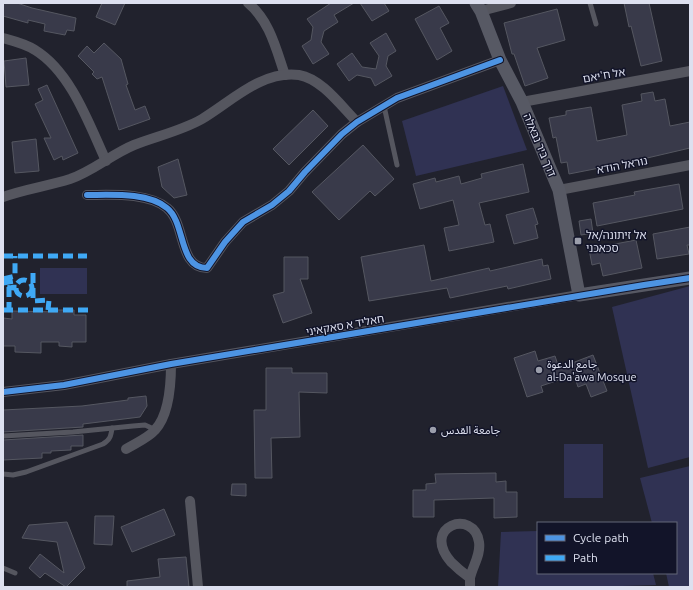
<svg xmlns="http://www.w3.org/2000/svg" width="693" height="590" font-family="Ubuntu,'Noto Sans Arabic','Noto Sans Hebrew',sans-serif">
<rect width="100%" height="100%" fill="#21222d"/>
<g fill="#303253">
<polygon points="503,86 527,150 416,176 402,121"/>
<rect x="40" y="268" width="47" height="26"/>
<polygon points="690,286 690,457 648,468 612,307"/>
<rect x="564" y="444" width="39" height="54"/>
<polygon points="690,466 690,587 669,587 666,573 676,573 676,523 652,523 640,478"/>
<polygon points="538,531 538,573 653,573 656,585 590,587 498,587 501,532"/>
</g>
<g fill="#393a4a" stroke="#555761">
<polygon points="3,3 17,3 32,8 76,18 74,31 67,30 65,35 44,31 45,24 28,20 28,23 3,16"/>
<polygon points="102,3 125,3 115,25 96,17"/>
<polygon points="331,3 354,3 334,15 338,22 324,31 321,42 329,54 313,64 302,46 311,40 313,27 307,19"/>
<polygon points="360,3 384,3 389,11 372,21"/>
<polygon points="624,3 649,3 662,61 641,66 631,26 629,27"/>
<polygon points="439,6 449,23 440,28 452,51 437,60 415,19"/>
<polygon points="557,9 565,40 537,48 548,78 525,86 514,54 512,54 504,23"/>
<polygon points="386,33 396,51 388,56 386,66 392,76 375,86 371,78 357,75 349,81 337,64 352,53 362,67 376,69 379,56 370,43"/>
<polygon points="104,43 121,59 128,84 126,85 135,110 145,106 150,119 119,130 102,77 97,79 92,74 94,72 78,56 87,46 94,53"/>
<polygon points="26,58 29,85 6,87 4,61"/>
<polygon points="47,85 78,153 63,160 62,156 54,160 44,138 51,138 35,104 43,100 38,89"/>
<polygon points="653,92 655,101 665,99 670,126 690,122 690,148 630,162 569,174 567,162 561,163 556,137 553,138 549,118 566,115 566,111 591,107 597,141 627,135 622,105 642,101 641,94"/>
<polygon points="313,110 328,126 289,165 273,149"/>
<polygon points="36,139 39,171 15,173 12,142"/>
<polygon points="363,145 394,179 375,196 370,191 339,220 312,192"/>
<polygon points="178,159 187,195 174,198 162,187 158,167"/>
<polygon points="523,164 529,192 479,203 485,225 490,224 494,242 449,251 444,228 459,225 453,200 420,209 413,184 435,178 436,182 459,176 461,184 482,178 481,174"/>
<polygon points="679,184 683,209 597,226 593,203 635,195 634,192"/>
<polygon points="533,208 538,224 535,225 538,238 514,244 506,215"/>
<polygon points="591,219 593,233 581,235 579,221"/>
<polygon points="690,227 690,245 687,245 689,254 657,259 653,234"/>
<polygon points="636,240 642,268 603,276 600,263 592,265 589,249"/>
<polygon points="424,245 431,281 489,268 490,271 542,259 543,266 548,265 551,279 508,289 507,286 450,298 447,288 369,301 361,257"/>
<polygon points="284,257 308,257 308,279 300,279 312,313 283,323 273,295 284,292"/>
<polygon points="57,310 74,310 74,315 86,315 86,342 72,342 72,347 59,346 59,342 41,342 41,353 15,352 15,346 3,346 3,318 12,319 12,311 57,312"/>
<polygon points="535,351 538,361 555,356 559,368 593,355 607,391 591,397 586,384 578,387 574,375 541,386 543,392 527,397 514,358"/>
<polygon points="266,368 292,368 292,373 327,373 327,393 299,392 300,437 271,438 272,478 255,478 254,410 266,410"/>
<polygon points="146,396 147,406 140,417 83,424 83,427 3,432 3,410 82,406 128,400 128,398"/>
<polygon points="83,435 83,446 71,446 71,450 51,451 51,453 42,453 42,458 3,460 3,440"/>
<polygon points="496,473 496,482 506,481 506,492 517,492 517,517 494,518 494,498 434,500 434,517 413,517 413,490 426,490 426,484 436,483 435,474"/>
<polygon points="232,484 246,484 246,496 231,495"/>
<polygon points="164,509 175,535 132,552 121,527"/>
<polygon points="95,516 114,516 112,545 94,544"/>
<polygon points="67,522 85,568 66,587 45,573 40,578 29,568 40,554 64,573 57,542 22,538 29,525"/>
<polygon points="186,557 189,587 127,587 127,581 160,577 158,559"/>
</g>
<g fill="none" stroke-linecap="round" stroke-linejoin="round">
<g stroke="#55565f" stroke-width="5">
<polyline points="590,3 596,24"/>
<polyline points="384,106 397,165"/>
<polyline points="3,436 73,432 133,426 145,425 156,430"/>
<path d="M 3,474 L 13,475 L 26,472 L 103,444 C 110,440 111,436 112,428"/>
<polyline points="3,568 15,573"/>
</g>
<g stroke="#55565f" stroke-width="10">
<path d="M 248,3 C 270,21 276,49 285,75"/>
<polyline points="481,11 511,3"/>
<path d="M 3,38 C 14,41 26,44 35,50 C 71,72 89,124 106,161"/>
<polyline points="522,102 690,71"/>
<polyline points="559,190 690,165"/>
<path d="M 87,195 C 110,195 148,192 167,208 C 186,223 178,268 207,268 L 225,242 L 243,222 L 272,205 L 289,191 L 305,172 L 342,134 L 357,122 L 397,98 L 500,60"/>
<path d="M 3,197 C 25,189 48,186 70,179 C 93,171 112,154 134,145 C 157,136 181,131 202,119 C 232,101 262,70 299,75 C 322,79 341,106 357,122"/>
<polyline points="3,392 64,385 171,364 579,295"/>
<path d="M 126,449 C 136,443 148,438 155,430 C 169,415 171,383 171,364"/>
<polyline points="190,501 198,587"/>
<path d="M 470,578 C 463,573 457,568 451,562 C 420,526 474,508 479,542 C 481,555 473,565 470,578 C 470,581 470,584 470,587"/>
</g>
<polyline stroke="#575964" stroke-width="13" points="476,3 481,11 500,60 522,102 559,190 579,295 690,278"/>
<g stroke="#3fa9f5" stroke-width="5" stroke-dasharray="10 5" stroke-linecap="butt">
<polyline points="3,256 87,256"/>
<polyline points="33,273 33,301 49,300 48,310"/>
<polyline points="3,279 15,276 15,256"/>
<circle cx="24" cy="288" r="8"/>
<polyline points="3,283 14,281 14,288 3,287"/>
<polyline points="9,287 9,310"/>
<polyline points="3,310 91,310"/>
</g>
<defs>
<g id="cycleway">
<path d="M 87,195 C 110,195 148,192 167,208 C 186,223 178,268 207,268 L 225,242 L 243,222 L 272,205 L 289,191 L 305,172 L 342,134 L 357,122 L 397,98 L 500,60"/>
<polyline points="3,392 64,385 171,364 644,285 690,278"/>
</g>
</defs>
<use href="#cycleway" stroke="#121429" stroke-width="8"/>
<use href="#cycleway" stroke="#4d94e3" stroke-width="6"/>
</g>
<g fill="#9b9eab" stroke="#121429" stroke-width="1.5">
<rect x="574" y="237" width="8" height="8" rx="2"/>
<circle cx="539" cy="370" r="4"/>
<circle cx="433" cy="430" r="4"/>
</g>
<g text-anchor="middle" stroke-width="3" stroke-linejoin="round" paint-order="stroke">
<g font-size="11" fill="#dde0ef" stroke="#121429">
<text transform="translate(604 75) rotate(-10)" y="4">אל ח'יאם</text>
<text transform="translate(540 145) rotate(67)" y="4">דרך ביר נבאלה</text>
<text transform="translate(622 165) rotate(-11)" y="4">נוראל הודא</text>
<text transform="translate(345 325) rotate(-10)" y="4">חאליד א סאקאיני</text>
</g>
<g font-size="11" fill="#dde0ef" stroke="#121429" text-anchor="start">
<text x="586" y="239">אל זיתונה/אל<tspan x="586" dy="13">סכאכני</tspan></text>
<text x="547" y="368">جامع الدعوة<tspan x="547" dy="13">al-Da'awa Mosque</tspan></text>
<text x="441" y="434">جامعة القدس</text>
</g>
</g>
<rect width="693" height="590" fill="none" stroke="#dde0ef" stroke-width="8"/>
<rect x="537" y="522" width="140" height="52" fill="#121429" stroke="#636678"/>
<rect x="545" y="535" width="20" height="6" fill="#4d94e3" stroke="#636678"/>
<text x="573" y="542" font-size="12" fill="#dde0ef">Cycle path</text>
<rect x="545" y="555" width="20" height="6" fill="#3fa9f5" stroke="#636678"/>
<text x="573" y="562" font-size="12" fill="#dde0ef">Path</text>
</svg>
